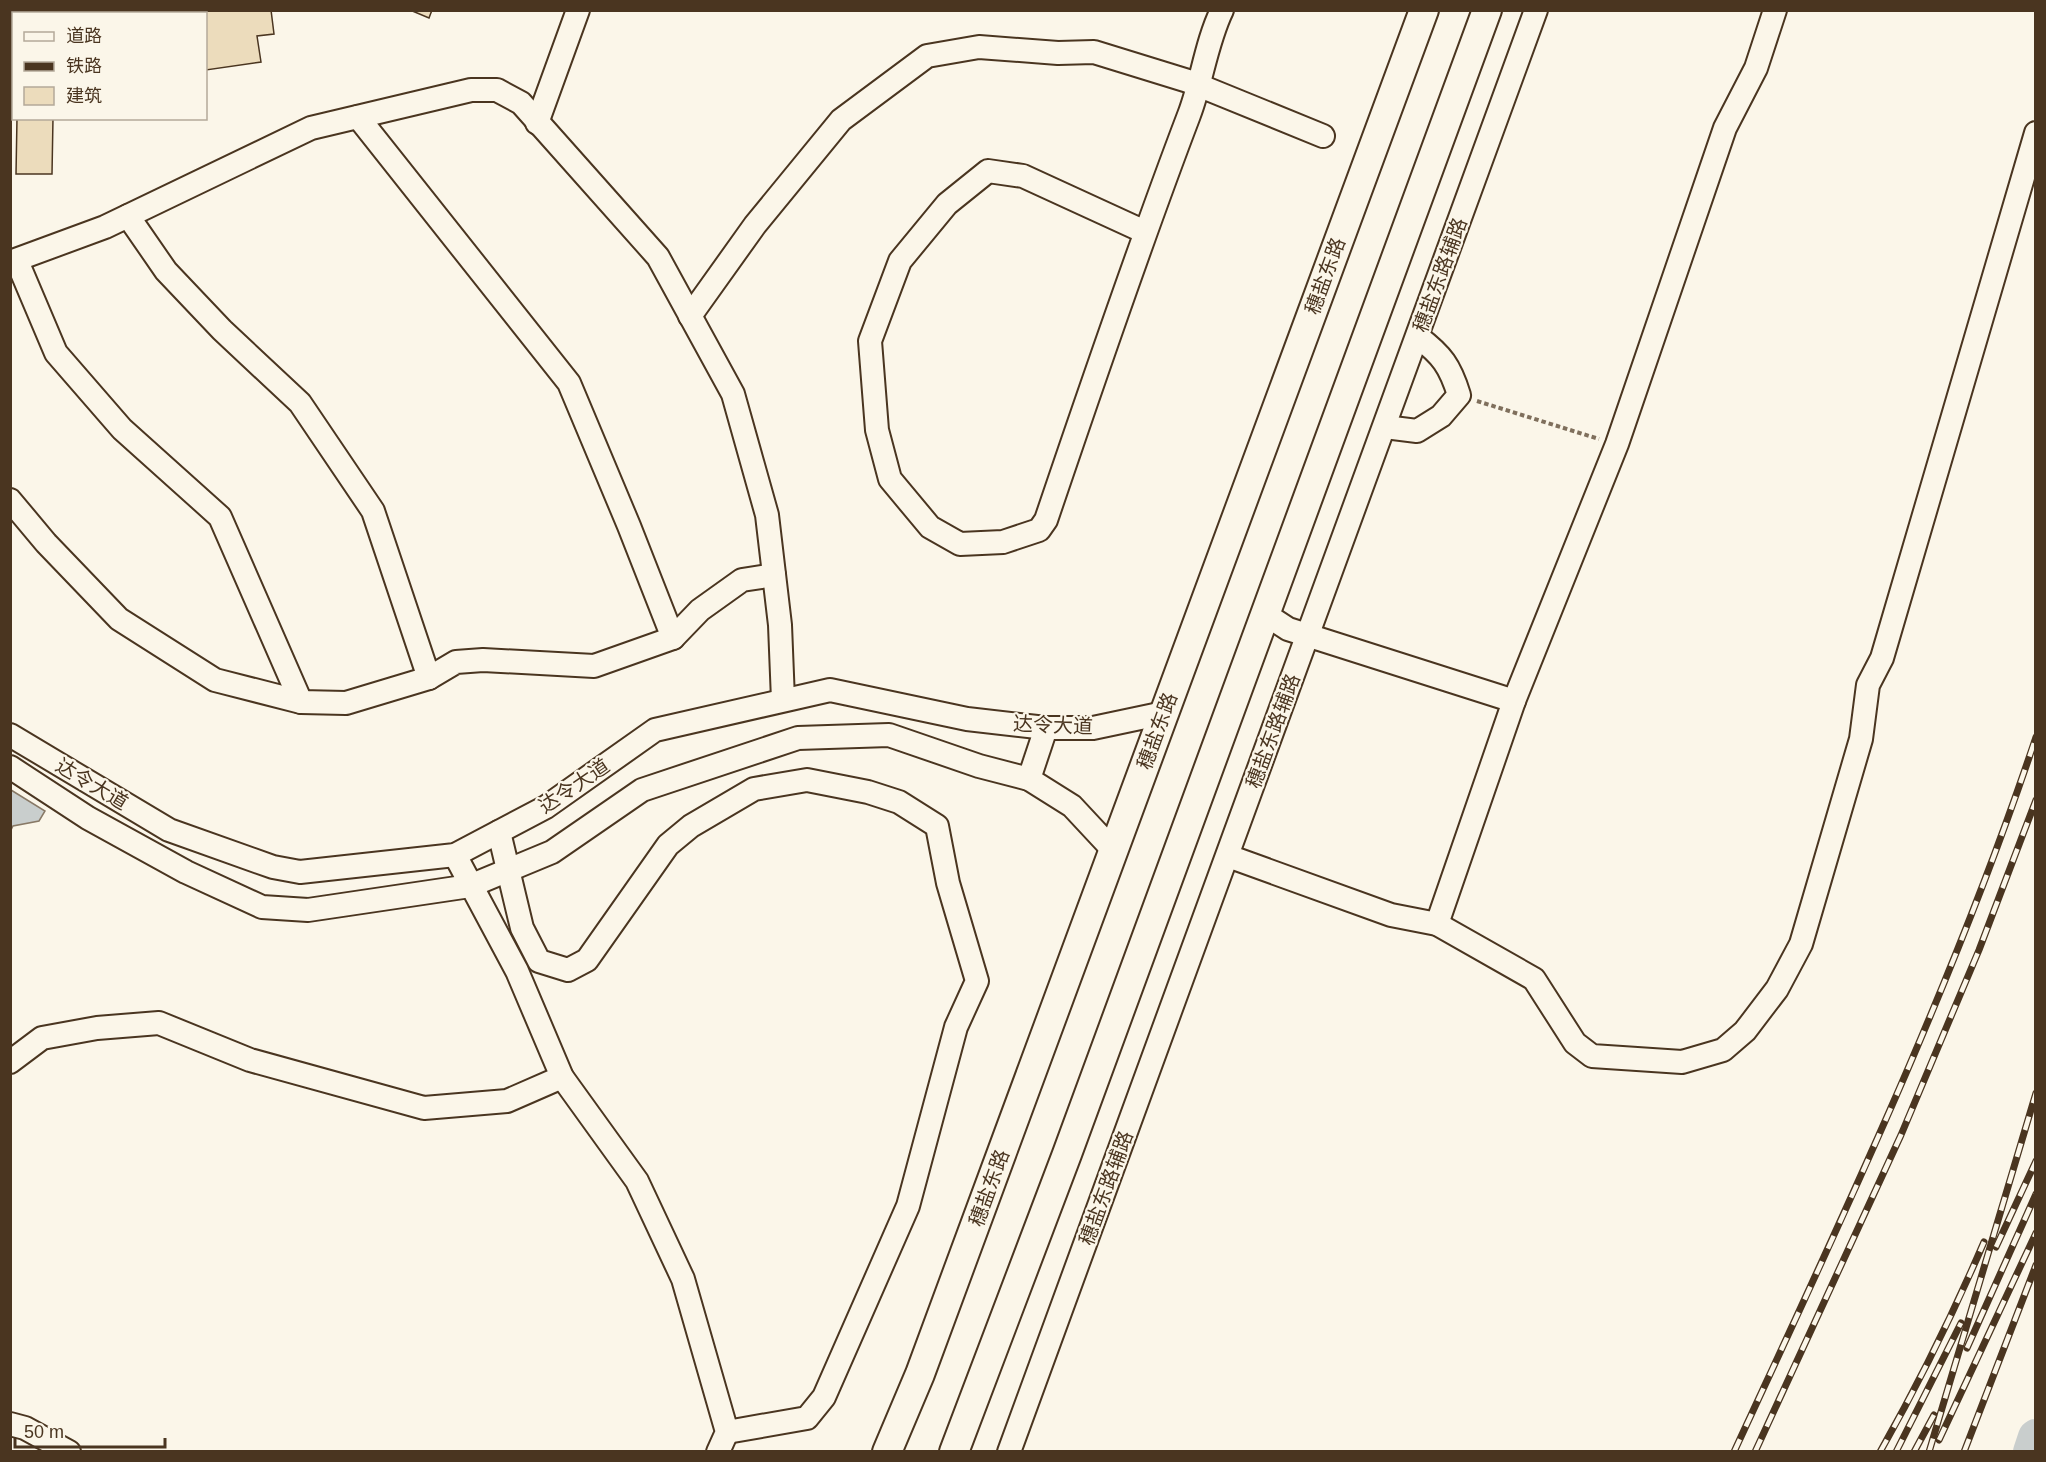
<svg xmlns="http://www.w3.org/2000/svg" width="2046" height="1462" font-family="Helvetica,'Noto Sans SC',sans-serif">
<rect width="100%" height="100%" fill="#fbf6e9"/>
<polygon fill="#c9cecd" stroke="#887966" stroke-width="1.5" points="11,790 45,811 39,821 13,826 11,830"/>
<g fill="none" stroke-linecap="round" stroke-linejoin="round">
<polyline stroke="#c9cecd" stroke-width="36" points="2031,1452 2036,1437"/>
</g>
<g fill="#ecdcbc" stroke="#4a3520" stroke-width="1.5">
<rect x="16" y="10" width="35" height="4"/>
<polygon points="174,10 271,10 274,34 257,36 261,62 206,70 206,14 174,14"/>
<polygon points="410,10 432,10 429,18"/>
<polygon points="17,118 53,118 52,174 16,174"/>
</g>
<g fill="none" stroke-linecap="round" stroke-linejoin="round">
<defs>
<g id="minor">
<polyline points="358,117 569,383 629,526 673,638"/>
<polyline points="537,123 578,10"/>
<polyline points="128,216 166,271 222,330 300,403 373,511 429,678"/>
<path d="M 1145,232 L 1023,176 L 988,171 L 947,204 L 900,261 L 870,341 L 877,430 L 890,479 L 930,527 L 960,544 L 1003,542 L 1039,530 L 1046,520 C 1092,384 1138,249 1189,115 C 1202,81 1206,43 1222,10"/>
<polyline points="17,261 56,353 122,429 220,517 301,702"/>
<polyline points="10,262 105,227 311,128 471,90 497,90 521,103 658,257 733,394 767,515 780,625 783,700"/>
<polyline points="690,316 755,225 841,120 927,56 979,47 1058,53 1094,52 1188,81 1323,136"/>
<path d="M 1385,427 L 1417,431 L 1441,416 L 1459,395 C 1450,366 1442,355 1418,337"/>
<polyline points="10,500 46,543 119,619 215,680 301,702 346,703 429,678 456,662 483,660 594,666 673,638 700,610 742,580 774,575"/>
<polyline points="1265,614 1288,629 1514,701"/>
<polyline points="10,735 169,830 273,867 300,872 455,855 546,807 655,730 830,690 967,719 1046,728 1093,728 1164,713"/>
<polyline points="10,767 88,818 186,872 262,907 308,910 470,886 552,852 642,790 798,738 889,735 979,766 1029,779 1072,806 1113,850"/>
<polyline points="1029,779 1046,728"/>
<polyline points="499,832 522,928 539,961 568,970 587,960 668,845 691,826 754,789 807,780 868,792 899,802 937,826 948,883 977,981 956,1027 908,1206 824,1397 807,1418 727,1432"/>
<polyline points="455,855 517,971 562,1077 637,1181 683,1279 727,1432 718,1452"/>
<polyline points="1228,856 1391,915 1437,924 1534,979 1575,1043 1592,1056 1682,1062 1723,1050 1745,1031 1777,989 1801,944 1861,739 1868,685 1882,658 2036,133"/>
<polyline points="1437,924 1514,701 1617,444 1725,128 1756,68 1775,10"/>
<polyline points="10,1062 42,1038 97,1028 159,1023 250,1060 424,1108 507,1101 562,1077"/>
<polyline points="10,1424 25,1428 69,1452"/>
<polyline points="1009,1452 1536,10"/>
</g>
<g id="major">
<polyline points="887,1452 920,1374 1424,10"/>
<polyline points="954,1452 1067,1154 1487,10"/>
</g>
</defs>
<use href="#minor" stroke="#4a3520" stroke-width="26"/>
<use href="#major" stroke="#4a3520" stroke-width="32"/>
<polyline stroke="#7f6f5c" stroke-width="4" stroke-dasharray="4.5 3" stroke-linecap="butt" points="1477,401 1599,439"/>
<use href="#minor" stroke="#fbf6e9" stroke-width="22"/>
<use href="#major" stroke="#fbf6e9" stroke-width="28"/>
<defs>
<g id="rail">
<polyline points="1996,1247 2036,1161"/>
<polyline points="1967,1348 2036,1194"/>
<polyline points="1939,1440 2036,1233"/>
<path d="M 1734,1452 C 1843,1216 1954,983 2036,737"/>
<polyline points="1755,1452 1901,1135 1979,950 2036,800"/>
<path d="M 1880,1452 C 1919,1383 1953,1314 1984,1242"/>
<polyline points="1896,1452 1961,1323"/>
<polyline points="1914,1452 1934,1415"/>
<polyline points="1929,1452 2036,1093"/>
<polyline points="1964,1452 2036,1265"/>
</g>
</defs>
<use href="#rail" stroke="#4a3520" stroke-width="7"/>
<use href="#rail" stroke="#fbf6e9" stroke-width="4.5" stroke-dasharray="14" stroke-linecap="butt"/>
</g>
<g text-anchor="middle" stroke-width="4.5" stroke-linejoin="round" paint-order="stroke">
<g font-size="20" fill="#4a3520" stroke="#fbf6e9">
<text transform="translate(1440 275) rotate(-70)" y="7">穗盐东路辅路</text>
<text transform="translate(1325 276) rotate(-70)" y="7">穗盐东路</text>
<text transform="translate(1053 725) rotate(2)" y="7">达令大道</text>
<text transform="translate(1157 731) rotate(-70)" y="7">穗盐东路</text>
<text transform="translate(1273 731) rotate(-70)" y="7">穗盐东路辅路</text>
<text transform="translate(92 784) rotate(31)" y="7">达令大道</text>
<text transform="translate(574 786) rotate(-34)" y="7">达令大道</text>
<text transform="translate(989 1188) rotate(-70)" y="7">穗盐东路</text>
<text transform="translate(1106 1188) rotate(-70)" y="7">穗盐东路辅路</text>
</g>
</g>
<rect width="2046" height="1462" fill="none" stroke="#4a3520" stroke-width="24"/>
<rect x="12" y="12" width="195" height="108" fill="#fbf6e9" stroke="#b4a999" stroke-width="1.5"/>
<rect x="24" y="32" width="30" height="9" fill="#fbf6e9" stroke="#b4a999" stroke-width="1.5"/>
<text x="66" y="42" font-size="18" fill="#4a3520">道路</text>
<rect x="24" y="62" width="30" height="9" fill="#4a3520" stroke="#b4a999" stroke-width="1.5"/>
<text x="66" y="72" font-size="18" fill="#4a3520">铁路</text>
<rect x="24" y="87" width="30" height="18" fill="#ecdcbc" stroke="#b4a999" stroke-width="1.5"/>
<text x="66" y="102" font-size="18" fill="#4a3520">建筑</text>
<path d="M15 1438v9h150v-9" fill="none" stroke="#4a3520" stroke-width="3"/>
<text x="24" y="1438" font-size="18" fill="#4a3520" stroke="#fbf6e9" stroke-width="4.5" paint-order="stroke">50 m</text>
</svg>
